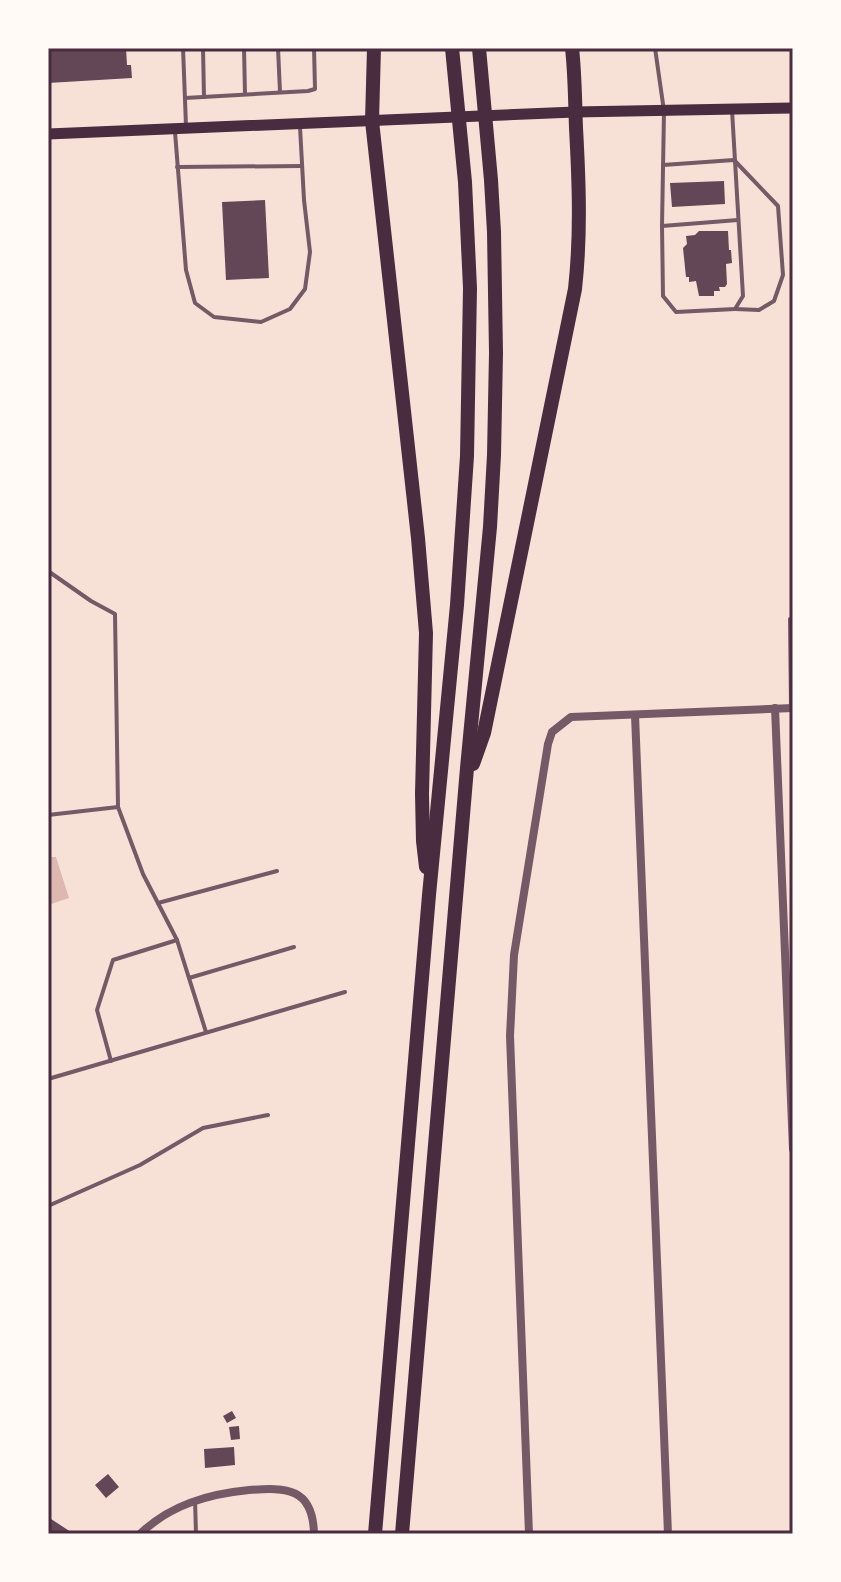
<svg xmlns="http://www.w3.org/2000/svg" width="841" height="1582" font-family="'PT Sans',sans-serif">
<rect width="100%" height="100%" fill="#f7e1d7"/>
<polygon fill="#dcb8b0" points="48,857 56,857 69,898 48,905"/>
<g fill="#644757">
<polygon points="48,48 126,48 127,65 131,65 132,78 48,83"/>
<polygon points="724,181 725,204 672,207 670,183"/>
<polygon points="265,200 269,278 226,280 222,202"/>
<polygon points="699,231 728,231 729,250 731,250 732,263 726,264 727,284 725,287 719,287 720,291 714,291 714,296 699,296 696,281 689,282 689,277 686,277 683,248 687,244 686,236 695,235"/>
<polygon points="232,1411 236,1418 227,1423 223,1416"/>
<polygon points="239,1426 240,1439 231,1440 229,1427"/>
<polygon points="234,1447 235,1465 205,1468 204,1449"/>
<polygon points="108,1474 119,1487 106,1498 95,1485"/>
<polygon points="48,1517 74,1534 48,1534"/>
</g>
<g fill="none" stroke-linecap="round" stroke-linejoin="round">
<g stroke="#755966" stroke-width="4">
<polyline points="183,48 186,126"/>
<polyline points="192,48 203,49"/>
<polyline points="203,48 204,97"/>
<polyline points="244,48 245,94"/>
<polyline points="278,48 280,92"/>
<polyline points="655,48 664,111 662,226 663,296 676,312 735,309 743,296 732,110"/>
<polyline points="185,98 308,91 315,89 314,48"/>
<polyline points="175,132 186,270 195,303 214,317 261,322 290,309 305,289 310,252 304,200 300,127"/>
<polyline points="663,165 734,160 778,206 783,275 774,301 759,310 735,309"/>
<polyline points="177,167 302,166"/>
<polyline points="662,226 738,220"/>
<polyline points="48,571 91,601 115,614 118,807 48,815"/>
<polyline points="790,619 791,708"/>
<polyline points="118,807 143,874 177,940 206,1032"/>
<polyline points="158,903 277,871"/>
<polyline points="189,978 294,947"/>
<polyline points="111,1061 97,1010 113,960 177,940"/>
<polyline points="48,1079 345,992"/>
<polyline points="48,1206 140,1165 203,1128 268,1115"/>
<polyline points="195,1500 196,1534"/>
</g>
<g stroke="#755966" stroke-width="8">
<polyline points="775,708 793,1149"/>
<polyline points="635,715 668,1534"/>
<path d="M 140,1534 C 170,1505 208,1494 249,1490 C 287,1487 313,1488 314,1534"/>
<polyline points="529,1534 510,1036 514,955 548,744 552,732 571,717 793,708"/>
</g>
<polyline stroke="#4a2c40" stroke-width="11" points="48,134 575,112 793,108"/>
<g stroke="#4a2c40" stroke-width="14">
<polyline points="374,48 372,121 418,538 426,633 422,794 423,841 426,867"/>
<path d="M 473,764 L 484,733 L 575,289 C 581,235 579,182 576,128 C 575,101 575,75 572,48"/>
<polyline points="375,1534 429,895 457,605 467,456 470,288 465,182 452,48"/>
<polyline points="402,1534 467,768 490,527 494,455 496,353 494,232 491,180 479,48"/>
</g>
</g>
<rect width="841" height="1582" fill="none" stroke="#fffaf5" stroke-width="100"/>
<rect x="50" y="50" width="741" height="1482" fill="none" stroke="#4a2c40" stroke-width="3"/>
</svg>
